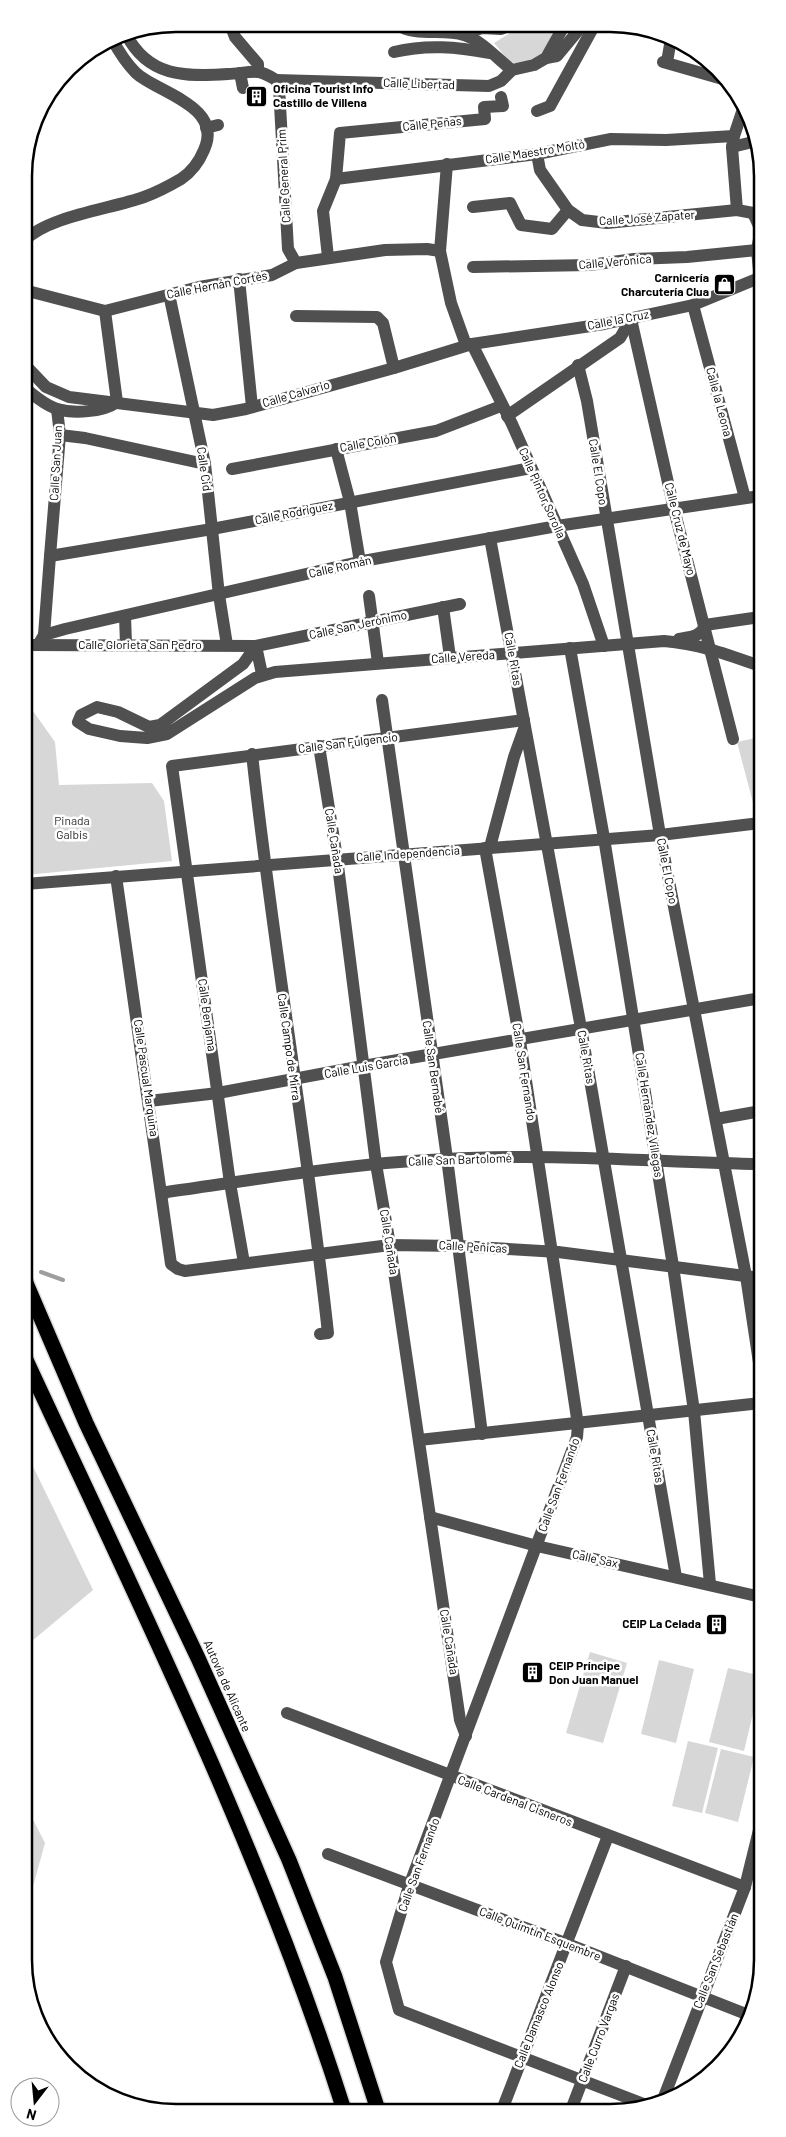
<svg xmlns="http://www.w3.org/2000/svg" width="786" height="2137" font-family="Barlow,sans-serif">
<rect width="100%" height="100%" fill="#fff"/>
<g fill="#d7d7d7">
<polygon points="521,26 561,26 540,55 520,65 509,61 494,43"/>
<polygon points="25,711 33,711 55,742 59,785 152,783 164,801 172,861 25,875"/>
<polygon points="760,737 760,817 757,818 737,742"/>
<polygon points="26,1452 93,1590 26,1646"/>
<polygon points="590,1652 627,1663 603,1743 566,1733"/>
<polygon points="659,1660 694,1669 676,1743 641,1734"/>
<polygon points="728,1668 762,1676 744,1751 709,1742"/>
<polygon points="688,1741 718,1748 702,1813 672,1806"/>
<polygon points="721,1749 754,1757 738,1822 705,1813"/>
<polygon points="26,1806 45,1843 27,1908"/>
</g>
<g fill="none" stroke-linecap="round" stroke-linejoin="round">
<polyline stroke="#9e9e9e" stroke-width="4" points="41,1272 63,1280"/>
<defs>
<g id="highway">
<polyline points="26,1283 86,1423 198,1658 289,1860 335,1977 378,2110"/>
<path d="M 26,1360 C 140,1606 262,1851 344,2110"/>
</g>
</defs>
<use href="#highway" stroke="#dbdbdb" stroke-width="18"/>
<g stroke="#505050" stroke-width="12">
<polyline points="230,24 235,37 258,64 258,72"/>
<path d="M 398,25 C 415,37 445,28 464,35 C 483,41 497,59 512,70"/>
<path d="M 126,34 C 148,77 185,77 228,74 C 238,74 249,71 259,72 C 265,73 271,77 276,80 L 279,87 L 288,249 L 296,263"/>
<polyline points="463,34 482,28 501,29 508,26"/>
<path d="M 394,52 C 427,44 457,47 490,53"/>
<polyline points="546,58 557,56 582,26"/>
<polyline points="663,62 726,80"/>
<polyline points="667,62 671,39"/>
<polyline points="240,73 243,88"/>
<polyline points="276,80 489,86 501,81 512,70 534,65 546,58 564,26"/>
<polyline points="537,111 550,106 594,26"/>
<polyline points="206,128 218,125"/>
<polyline points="732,147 757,141"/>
<polyline points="537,154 540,170 568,210 582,220 607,223 737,210 753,213 759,226"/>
<polyline points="447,164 440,251 451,303 466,345"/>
<polyline points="336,179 537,154 611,139 666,140 734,136"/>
<polyline points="473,207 510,203 521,225 552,229 568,210"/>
<polyline points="737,210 732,147 734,136 744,106"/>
<polyline points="759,239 757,250 759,270"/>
<path d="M 24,241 C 48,216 111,209 144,197 C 158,192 169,186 181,179 C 193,171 199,162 204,150 C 224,106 158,93 136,73 C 126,63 119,52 112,39"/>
<polyline points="328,257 323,211 336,179 340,133 485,119 484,107 503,106 501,97"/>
<polyline points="473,267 590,265 634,259 687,257 757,250"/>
<polyline points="239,279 252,407"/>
<polyline points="24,290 105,311 199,287 272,275 296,263 385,250 427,249 440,251"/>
<polyline points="169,294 205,464 219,595 227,645"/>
<polyline points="693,305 745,498"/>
<polyline points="105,311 117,402"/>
<polyline points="296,316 377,317 383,323 394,368"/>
<polyline points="631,319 674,509 733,739"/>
<polyline points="472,344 512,424 583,584 604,646"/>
<polyline points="24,364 46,387 69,397 213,415 246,409 394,368 472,344 604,324 693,305 759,278"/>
<polyline points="578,365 587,401 660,835 746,1276 761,1376"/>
<path d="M 24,387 C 33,395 45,405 57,409 C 74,414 103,412 117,402"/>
<polyline points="57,409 60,435 50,556 212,529 531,468"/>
<polyline points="507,416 620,338 631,319"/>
<polyline points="60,435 85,438 205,464"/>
<polyline points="336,449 350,502 360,562"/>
<polyline points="232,469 436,431 501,406"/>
<polyline points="490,538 581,1028 676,1577"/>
<polyline points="369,596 378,663"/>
<polyline points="443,607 450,657"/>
<polyline points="125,616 126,644"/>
<polyline points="44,635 50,556"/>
<path d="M 679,639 C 690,637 701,637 705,625 L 760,617"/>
<polyline points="25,645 256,646 460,604"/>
<polyline points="38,645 44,635 65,629 363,561 557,526 760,496"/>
<path d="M 256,646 L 243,664 L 160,725 L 149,727 L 118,712 L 97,707 L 81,715 L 78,722 L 89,729 L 120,736 L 147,738 L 167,734 L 255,678 L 275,672 L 664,641 C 700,644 726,654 760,666"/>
<polyline points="256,646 262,674"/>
<polyline points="570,648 604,838 673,1266 694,1411 710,1584"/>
<polyline points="382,700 447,1158 482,1434"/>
<polyline points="319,746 337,858 376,1164 390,1245 460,1720 466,1736"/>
<path d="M 252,754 C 273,948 307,1140 328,1333 L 320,1334"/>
<polyline points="490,847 514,757 524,729"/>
<polyline points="485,848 520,1041 578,1425 577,1437 409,1886 386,1962 399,2010 649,2106"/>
<polyline points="116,876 171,1264 178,1269 185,1271 390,1245 458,1246 558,1252 761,1278"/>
<polyline points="25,884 660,835 760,823"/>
<polyline points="149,1101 218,1093 363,1066 761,998"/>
<polyline points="716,1119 761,1111"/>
<path d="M 162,1195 L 167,1192 C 259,1179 353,1163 446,1159 C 551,1153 656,1162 761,1164"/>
<polyline points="244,1263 230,1183 172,766 524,720"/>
<polyline points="419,1440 761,1403"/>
<polyline points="430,1517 537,1546 761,1597"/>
<polyline points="287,1713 745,1887"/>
<polyline points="328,1854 568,1944 751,2016"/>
<polyline points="662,2102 745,1887 762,1818"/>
<polyline points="502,2110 608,1836"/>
<polyline points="571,2110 626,1966"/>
</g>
<use href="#highway" stroke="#000" stroke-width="15"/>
</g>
<defs>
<symbol id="building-square" viewBox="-11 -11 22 22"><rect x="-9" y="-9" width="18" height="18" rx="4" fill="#000" stroke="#fff"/><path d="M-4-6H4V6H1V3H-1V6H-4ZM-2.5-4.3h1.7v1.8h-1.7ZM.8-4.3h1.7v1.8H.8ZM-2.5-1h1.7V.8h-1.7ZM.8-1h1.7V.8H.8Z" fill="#fff"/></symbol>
<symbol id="shop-square" viewBox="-11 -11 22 22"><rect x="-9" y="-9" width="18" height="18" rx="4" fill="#000" stroke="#fff"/><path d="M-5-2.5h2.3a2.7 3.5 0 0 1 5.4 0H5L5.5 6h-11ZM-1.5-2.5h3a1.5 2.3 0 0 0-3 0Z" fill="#fff"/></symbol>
</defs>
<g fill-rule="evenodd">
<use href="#building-square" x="244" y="84" width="25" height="25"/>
<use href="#shop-square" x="712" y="272" width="25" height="25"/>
<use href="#building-square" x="704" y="1612" width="25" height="25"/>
<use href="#building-square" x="520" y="1660" width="25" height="25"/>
</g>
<g text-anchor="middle" stroke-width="5" stroke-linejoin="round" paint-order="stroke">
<g font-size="12" fill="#000" stroke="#fff">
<text transform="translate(419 84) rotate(2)" y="4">Calle Libertad</text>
<text transform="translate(432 124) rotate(-6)" y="4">Calle Peñas</text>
<text transform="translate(535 152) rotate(-9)" y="4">Calle Maestro Moltó</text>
<text transform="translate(284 176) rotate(-93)" y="4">Calle General Prim</text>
<text transform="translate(647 218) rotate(-4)" y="4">Calle José Zapater</text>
<text transform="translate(615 262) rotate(-5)" y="4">Calle Verónica</text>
<text transform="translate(217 285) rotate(-11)" y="4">Calle Hernán Cortés</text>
<text transform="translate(618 320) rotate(-11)" y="4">Calle la Cruz</text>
<text transform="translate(296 394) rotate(-16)" y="4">Calle Calvario</text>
<text transform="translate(719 402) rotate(75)" y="4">Calle la Leona</text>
<text transform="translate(368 443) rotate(-10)" y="4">Calle Colón</text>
<text transform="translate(56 463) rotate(-87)" y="4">Calle San Juan</text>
<text transform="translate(204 469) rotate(82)" y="4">Calle Cid</text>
<text transform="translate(598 472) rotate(81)" y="4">Calle El Copo</text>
<text transform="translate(542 493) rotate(66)" y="4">Calle Pintor Sorolla</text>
<text transform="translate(294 513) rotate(-11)" y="4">Calle Rodríguez</text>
<text transform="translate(680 529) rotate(76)" y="4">Calle Cruz de Mayo</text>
<text transform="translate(340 567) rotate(-13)" y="4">Calle Román</text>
<text transform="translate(358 625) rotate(-12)" y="4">Calle San Jerónimo</text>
<text x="140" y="649">Calle Glorieta San Pedro</text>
<text transform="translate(463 657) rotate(-4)" y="4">Calle Vereda</text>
<text transform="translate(513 659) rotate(80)" y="4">Calle Ritas</text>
<text transform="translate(348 743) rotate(-7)" y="4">Calle San Fulgencio</text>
<text transform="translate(334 841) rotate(81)" y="4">Calle Cañada</text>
<text transform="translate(408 854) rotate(-4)" y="4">Calle Independencia</text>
<text transform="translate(667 871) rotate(79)" y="4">Calle El Copo</text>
<text transform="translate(207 1015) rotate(82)" y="4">Calle Benjama</text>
<text transform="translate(289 1047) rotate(82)" y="4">Calle Campo de Mirra</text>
<text transform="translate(586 1057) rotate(80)" y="4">Calle Ritas</text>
<text transform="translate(366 1067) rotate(-10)" y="4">Calle Luis García</text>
<text transform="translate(433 1067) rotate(82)" y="4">Calle San Bernabé</text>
<text transform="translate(524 1072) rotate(81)" y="4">Calle San Fernando</text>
<text transform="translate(146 1078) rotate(82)" y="4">Calle Pascual Marquina</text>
<text transform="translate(649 1115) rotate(81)" y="4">Calle Hernández Villegas</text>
<text transform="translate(460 1160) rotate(-2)" y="4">Calle San Bartolomé</text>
<text transform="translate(389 1242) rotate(81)" y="4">Calle Cañada</text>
<text transform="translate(473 1247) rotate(3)" y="4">Calle Peñicas</text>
<text transform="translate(655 1456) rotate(80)" y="4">Calle Ritas</text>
<text transform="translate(559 1485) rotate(-70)" y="4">Calle San Fernando</text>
<text transform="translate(595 1559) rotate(12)" y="4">Calle Sax</text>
<text transform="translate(449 1642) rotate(81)" y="4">Calle Cañada</text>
<text transform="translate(227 1686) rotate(66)" y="4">Autovía de Alicante</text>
<text transform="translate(515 1801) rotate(21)" y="4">Calle Cardenal Cisneros</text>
<text transform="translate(419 1865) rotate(-70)" y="4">Calle San Fernando</text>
<text transform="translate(540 1934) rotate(21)" y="4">Calle Quimtín Esquembre</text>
<text transform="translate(716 1961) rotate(-68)" y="4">Calle San Sebastián</text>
<text transform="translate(539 2015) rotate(-68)" y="4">Calle Damasco Alonso</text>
<text transform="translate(599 2038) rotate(-69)" y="4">Calle Curro Vargas</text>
</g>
<g font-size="12" font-weight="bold" fill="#000" stroke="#fff" text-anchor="start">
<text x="273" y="93">Oficina Tourist Info<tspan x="273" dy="14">Castillo de Villena</tspan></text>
<text x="709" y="282" text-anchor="end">Carnicería<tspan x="709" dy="14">Charcutería Clua</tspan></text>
<text x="701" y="1628" text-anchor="end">CEIP La Celada</text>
<text x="549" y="1670">CEIP Príncipe<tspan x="549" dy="14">Don Juan Manuel</tspan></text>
</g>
<g font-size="12" fill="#2e2e2e" stroke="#fff">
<text x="72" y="825">Pinada<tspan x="72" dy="14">Galbis</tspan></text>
</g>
</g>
<path d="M0 0H786V2137H0ZM176 32H610A144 144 0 0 1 754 176V1960A144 144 0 0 1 610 2104H176A144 144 0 0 1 32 1960V176A144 144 0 0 1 176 32Z" fill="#fff" fill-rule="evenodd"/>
<path fill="none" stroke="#000" stroke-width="2.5" d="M176 32H610A144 144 0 0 1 754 176V1960A144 144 0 0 1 610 2104H176A144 144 0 0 1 32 1960V176A144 144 0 0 1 176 32Z"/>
<g transform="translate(35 2102) rotate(196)"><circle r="24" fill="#ffffff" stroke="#999999"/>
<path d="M0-4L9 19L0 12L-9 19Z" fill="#000000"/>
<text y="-8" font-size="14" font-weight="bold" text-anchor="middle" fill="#000000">N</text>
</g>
</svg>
